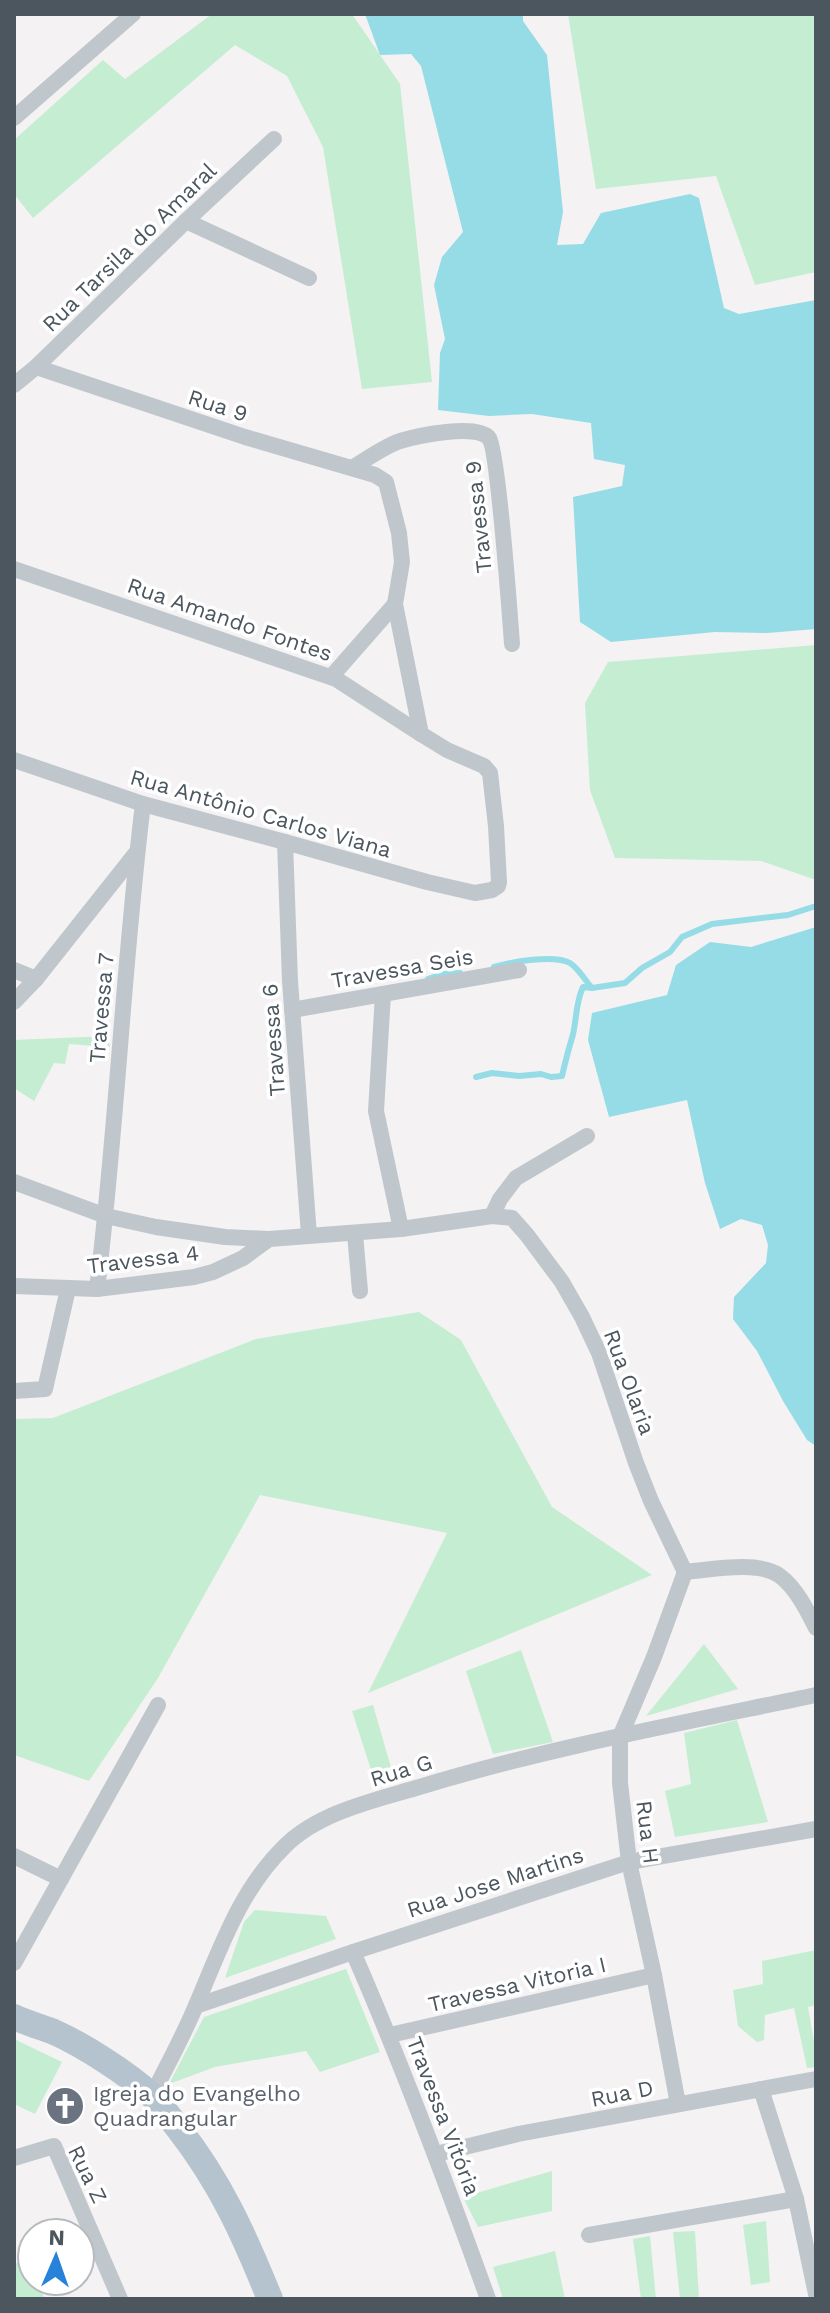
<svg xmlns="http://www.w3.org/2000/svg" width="830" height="2313" font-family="'Work Sans',sans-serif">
<rect width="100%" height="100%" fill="#f4f2f2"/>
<g fill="#c5edd2">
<polygon points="212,14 352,14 400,84 432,382 362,389 323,147 287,76 235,45 33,218 14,194 14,140 103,60 125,79"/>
<polygon points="568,14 816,14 816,272 755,285 716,176 596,189"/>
<polygon points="816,645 816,880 761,861 615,858 590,790 585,703 608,662"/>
<polygon points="108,1036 110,1047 69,1044 65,1064 54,1063 34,1101 14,1088 14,1040"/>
<polygon points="419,1312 461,1340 552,1507 652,1575 368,1693 447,1533 260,1495 158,1678 89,1781 14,1755 14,1419 53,1418 256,1339"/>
<polygon points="704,1644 738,1689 646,1716"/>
<polygon points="521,1650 553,1742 493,1754 466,1671"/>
<polygon points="373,1705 394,1778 376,1785 352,1711"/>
<polygon points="737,1720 768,1822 675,1837 665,1791 691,1784 684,1733"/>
<polygon points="255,1910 326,1916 336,1939 225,1978 244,1922"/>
<polygon points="816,1950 816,2005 808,2007 816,2053 816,2067 807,2068 794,2008 765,2015 764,2040 757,2042 738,2026 733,1990 763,1984 762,1961"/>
<polygon points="346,1969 380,2052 320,2072 306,2051 215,2067 169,2084 204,2017"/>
<polygon points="14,2039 62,2062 35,2114 14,2104"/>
<polygon points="552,2171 552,2211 478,2227 463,2197"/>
<polygon points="766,2221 770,2282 751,2285 743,2225"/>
<polygon points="695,2231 699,2299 680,2299 673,2232"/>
<polygon points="650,2236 656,2299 641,2299 633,2239"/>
<polygon points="555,2251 565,2299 503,2299 493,2267"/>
<polygon points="32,2258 32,2281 38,2281 44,2298 14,2299 14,2264"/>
</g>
<g fill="#95dce7">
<polygon points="365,14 523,14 523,21 547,55 563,212 557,245 583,244 601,213 690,194 699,198 724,308 739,314 816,300 816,629 767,633 715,632 611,642 580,622 573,497 622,486 625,465 594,459 591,423 532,414 489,416 438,410 440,353 445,339 434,285 442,257 463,232 421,66 411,54 380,55"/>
<polygon points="816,927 816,1446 807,1440 783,1401 757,1351 733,1319 734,1297 766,1263 768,1245 762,1225 741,1219 720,1229 705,1183 687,1100 609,1117 588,1040 592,1013 667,995 676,965 710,942 751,947"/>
</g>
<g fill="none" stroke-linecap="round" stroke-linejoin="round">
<g stroke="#95dce7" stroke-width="6">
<path d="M 494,967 C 511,962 554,954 570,963 C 578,968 585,980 591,987"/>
<polyline points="428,979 442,974 460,973"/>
<path d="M 476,1077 L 492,1073 L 519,1076 L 541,1074 L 551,1077 L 562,1076 C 565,1063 568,1051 572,1038 C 577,1021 575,1004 583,987 L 592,988 L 625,983 L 642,968 L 670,952 L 682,937 L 712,924 L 788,915 L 816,906"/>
</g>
<g stroke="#bfc7cd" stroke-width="16">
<polyline points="14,118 133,14"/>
<polyline points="186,221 309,278"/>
<polyline points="14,385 36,367 186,221 274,139"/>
<path d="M 352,468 C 367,459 383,447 400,441 C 417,436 477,423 489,438 C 498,449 510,617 512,644"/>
<polyline points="14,569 336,679 421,734"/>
<polyline points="331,677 395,604"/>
<polyline points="14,760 143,804 285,842 427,882 475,893 492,890 498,886 499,882 496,826 490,773 484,766 447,750 421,734 395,604 402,562 399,533 386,482 375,475 245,437 36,367"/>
<polyline points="285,842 290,981 309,1235"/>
<polyline points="14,970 36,979"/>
<polyline points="383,994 376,1111 401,1229"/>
<polyline points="14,1002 36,979 136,853"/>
<polyline points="292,1010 519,970"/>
<polyline points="14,1182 106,1216 156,1227 225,1237 269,1239 401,1229 492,1216 512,1218 527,1235 562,1282 582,1317 599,1353 636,1463 651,1501 685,1572"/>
<polyline points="492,1216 500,1199 516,1178 587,1136"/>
<polyline points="355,1234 360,1291"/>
<polyline points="14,1286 97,1289 194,1277 213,1272 243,1258 269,1239"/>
<path d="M 97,1289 C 117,1128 123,965 143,804"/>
<polyline points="14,1391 45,1389 68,1289"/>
<path d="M 685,1572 C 710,1570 759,1560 780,1576 C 796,1588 807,1610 816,1628"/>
<polyline points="14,1856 61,1879"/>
<path d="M 353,1952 C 403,2066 446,2182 488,2299"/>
<polyline points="14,1963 158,1705"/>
<polyline points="196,2006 353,1952 629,1862 816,1829"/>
<polyline points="390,2035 654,1975"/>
<polyline points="761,2089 796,2199 816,2294"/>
<path d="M 152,2096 C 167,2065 184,2035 197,2003 C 221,1947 240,1890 285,1846 C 318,1813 372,1801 416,1788 C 547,1748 682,1723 816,1695"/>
<polyline points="678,2104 654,1975 629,1862 620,1783 620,1737 654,1657 685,1572"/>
<polyline points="436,2154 518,2134 816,2079"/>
<polyline points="14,2158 54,2146 120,2299"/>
<polyline points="589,2235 796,2199"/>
</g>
<path stroke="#b4c3ce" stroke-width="26" d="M 14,2017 C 27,2023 41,2027 54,2032 C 83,2045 127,2073 151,2095 C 161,2104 169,2117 178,2128 C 221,2183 244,2235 270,2299"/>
</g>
<defs>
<symbol id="church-disc" viewBox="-11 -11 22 22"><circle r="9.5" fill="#6b7280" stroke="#fff"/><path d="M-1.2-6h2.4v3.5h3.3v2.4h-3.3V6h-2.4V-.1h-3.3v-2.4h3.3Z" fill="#fff"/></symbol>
</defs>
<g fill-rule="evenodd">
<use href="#church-disc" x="43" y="2084" width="44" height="44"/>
</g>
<g text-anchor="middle" stroke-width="7" stroke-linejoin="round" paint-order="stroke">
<g font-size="22" fill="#4b565e" stroke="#fff">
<text transform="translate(129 247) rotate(-44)" y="8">Rua Tarsila do Amaral</text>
<text transform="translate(218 405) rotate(18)" y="8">Rua 9</text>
<text transform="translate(478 517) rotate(-96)" y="8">Travessa 9</text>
<text transform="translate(230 619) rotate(19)" y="8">Rua Amando Fontes</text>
<text transform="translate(261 813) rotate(16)" y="8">Rua Antônio Carlos Viana</text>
<text transform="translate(402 968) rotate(-10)" y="8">Travessa Seis</text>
<text transform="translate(101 1008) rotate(-85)" y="8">Travessa 7</text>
<text transform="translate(273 1040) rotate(-94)" y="8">Travessa 6</text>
<text transform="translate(143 1259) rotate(-7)" y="8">Travessa 4</text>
<text transform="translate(630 1382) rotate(70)" y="8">Rua Olaria</text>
<text transform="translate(401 1770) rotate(-17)" y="8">Rua G</text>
<text transform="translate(648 1832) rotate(83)" y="8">Rua H</text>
<text transform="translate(495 1882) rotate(-18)" y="8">Rua Jose Martins</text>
<text transform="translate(517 1984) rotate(-13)" y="8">Travessa Vitoria I</text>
<text transform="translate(622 2093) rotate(-11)" y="8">Rua D</text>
<text transform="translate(444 2116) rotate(69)" y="8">Travessa Vitória</text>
<text transform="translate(88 2174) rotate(64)" y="8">Rua Z</text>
</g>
<g font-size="22" fill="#5b616d" stroke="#fff" text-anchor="start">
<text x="93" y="2101">Igreja do Evangelho<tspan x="93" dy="25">Quadrangular</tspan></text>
</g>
</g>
<rect width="830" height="2313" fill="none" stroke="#4b565e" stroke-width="32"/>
<g transform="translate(56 2257) rotate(2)"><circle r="38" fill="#ffffff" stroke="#b7bbbf" stroke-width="2"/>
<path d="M0-6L14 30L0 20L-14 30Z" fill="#2782d9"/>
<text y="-12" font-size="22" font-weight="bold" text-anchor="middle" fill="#4b565e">N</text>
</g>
</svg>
